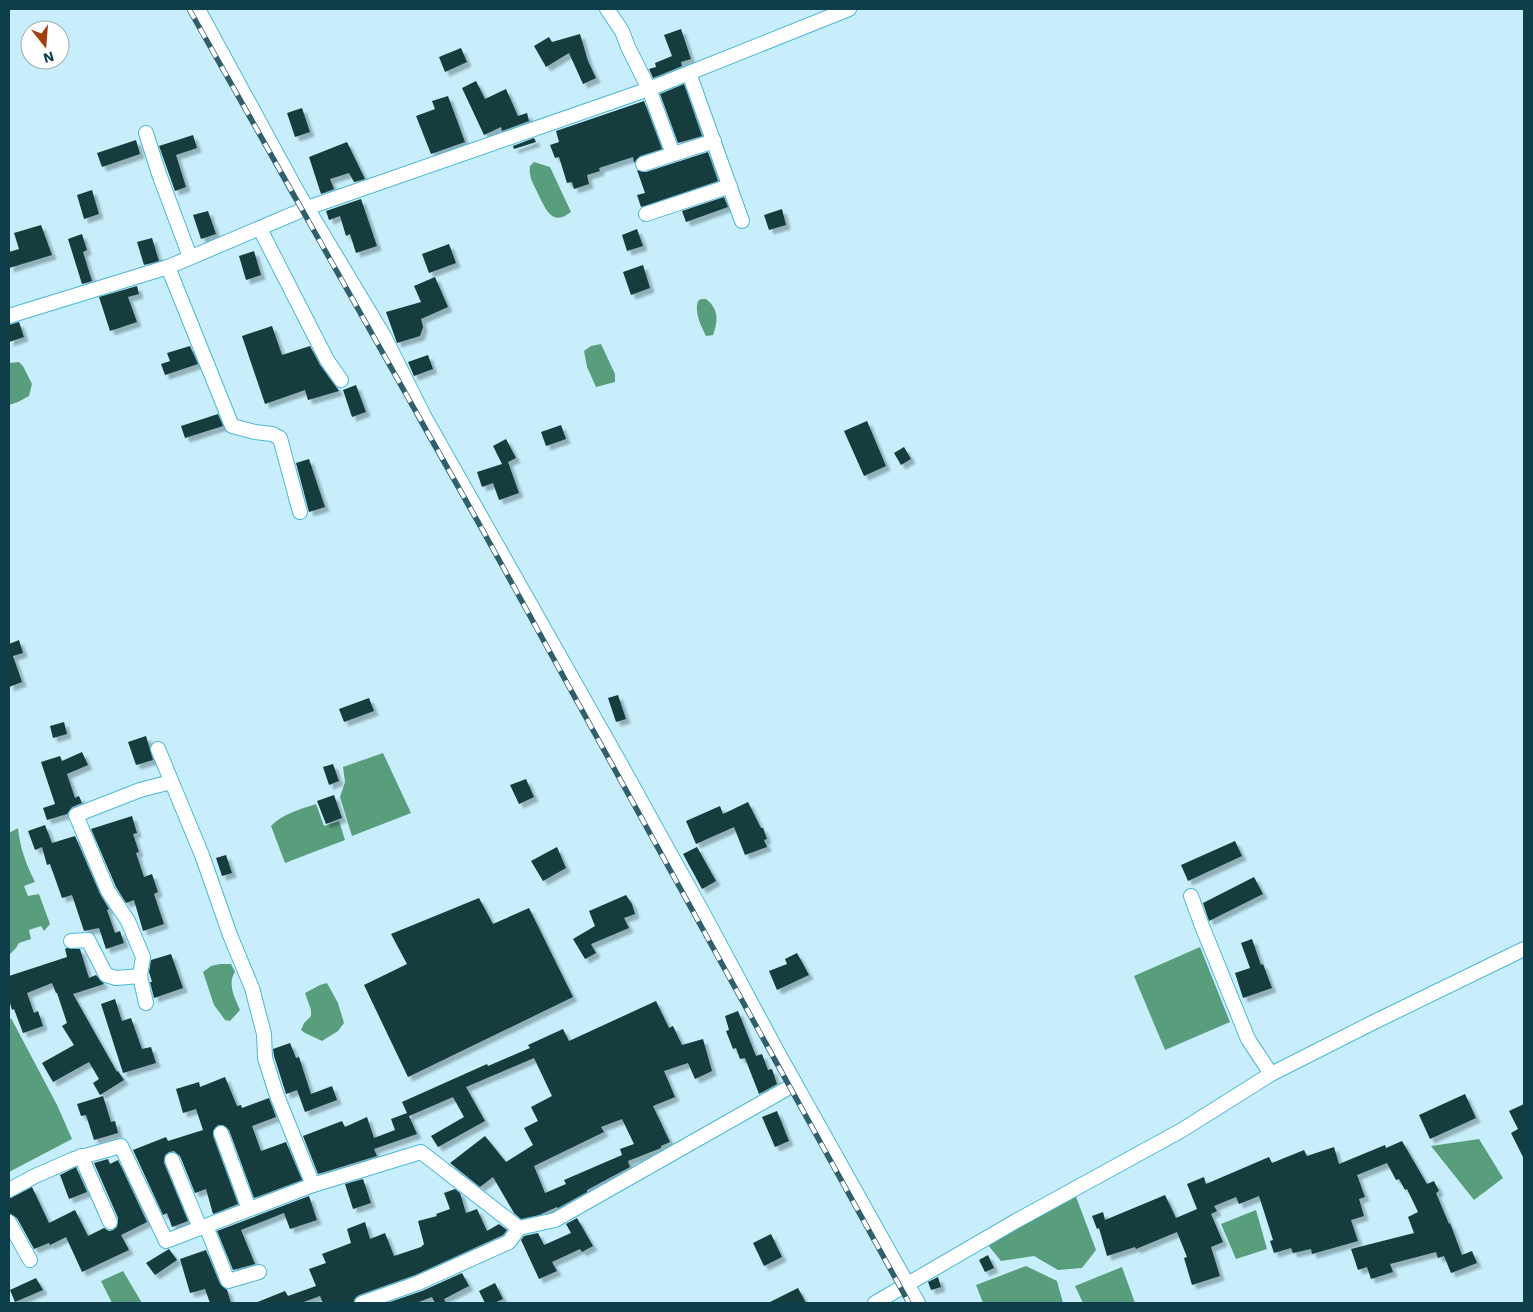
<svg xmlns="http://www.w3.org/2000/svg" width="1533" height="1312" font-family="'Work Sans',sans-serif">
<defs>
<filter id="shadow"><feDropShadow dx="4.5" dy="4.5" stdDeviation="1" flood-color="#0004"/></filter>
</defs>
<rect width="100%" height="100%" fill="#c8eefb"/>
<g fill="#599e7c">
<path d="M 534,162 L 550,167 L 571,212 C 553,226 547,212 539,196 C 535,186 528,178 530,166 Z"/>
<path d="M 701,299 L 706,299 C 719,309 718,321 713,335 L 706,336 C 701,326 694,312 698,301 Z"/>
<polygon points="601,344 615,374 615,382 596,387 587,367 584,351 591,346"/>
<polygon points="19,362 23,366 32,384 29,396 18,402 9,405 9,363"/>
<polygon points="383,753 411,813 352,836 340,797 345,782 343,767"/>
<path d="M 316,804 L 324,826 L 339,821 L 345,840 L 285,863 L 271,826 C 282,814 301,809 316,804 Z"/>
<path d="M 18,828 C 20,848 26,864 35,882 L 24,886 L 28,896 L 39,894 L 50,924 L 44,931 L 41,926 L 29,930 L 31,939 L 19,943 L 16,948 L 9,955 L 9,833 Z"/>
<polygon points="1200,947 1230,1022 1165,1050 1134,976"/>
<path d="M 220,964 L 231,964 L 235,972 C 227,984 235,998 240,1010 L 230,1021 L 225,1020 L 214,1005 L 203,972 L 211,966 Z"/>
<polygon points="327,983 338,1003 344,1023 338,1031 322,1041 305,1033 301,1030 304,1023 311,1016 311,1010 305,993 320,985"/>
<polygon points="11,1018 57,1105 72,1139 9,1172 9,1021"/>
<polygon points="1479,1139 1503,1178 1474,1200 1431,1146"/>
<polygon points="1075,1194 1096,1250 1082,1268 1058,1270 1034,1256 1001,1261 988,1245"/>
<polygon points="1256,1210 1267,1249 1236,1259 1221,1224"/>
<polygon points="1026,1266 1057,1281 1063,1303 983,1303 976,1285"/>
<polygon points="1122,1267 1135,1303 1083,1303 1075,1286"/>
<polygon points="123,1271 142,1303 112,1303 101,1281"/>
</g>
<g fill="#153c3e" fill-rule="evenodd" filter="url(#shadow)">
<polygon points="681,29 691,59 681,62 682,66 653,78 649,69 656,67 655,63 672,56 664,35"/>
<polygon points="580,34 588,61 596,78 583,84 569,53 546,67 534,46 549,37 552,42"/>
<polygon points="461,48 467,62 445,72 439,57"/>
<polygon points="476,81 485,99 506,89 518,116 527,113 529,121 502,131 501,127 484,135 462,88"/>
<polygon points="684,84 702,136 678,143 660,94"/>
<polygon points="448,96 465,142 431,154 416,116 435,109 432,101"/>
<polygon points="644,101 662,149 640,156 634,163 633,157 599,168 600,171 587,175 589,184 574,189 572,182 567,183 559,157 555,158 550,145 559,142 556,131"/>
<polygon points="302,108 310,132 295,137 287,113"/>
<polygon points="193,135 197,148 176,155 186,187 175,191 159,146"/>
<polygon points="534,138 536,142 514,149 513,146"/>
<polygon points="136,140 140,154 102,167 97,153"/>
<polygon points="347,142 365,179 354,182 349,173 330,179 334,189 321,194 309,157"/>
<polygon points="708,152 718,181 641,207 637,195 645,193 637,170 646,172"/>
<polygon points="92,190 99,214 84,219 77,195"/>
<polygon points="724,197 728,207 686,222 682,211"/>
<polygon points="361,199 377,246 356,253 350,234 346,236 340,216 329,220 326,211"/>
<polygon points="782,209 786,225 769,230 764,215"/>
<polygon points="208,211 216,234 201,239 193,215"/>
<polygon points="41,225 52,255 9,268 9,252 19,249 14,233"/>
<polygon points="637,229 643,246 627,251 622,235"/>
<polygon points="82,234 87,250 83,252 92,281 82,284 68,239"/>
<polygon points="152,238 159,261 144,265 137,242"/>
<polygon points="449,244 456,263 429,273 422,254"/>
<polygon points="254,251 261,275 246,280 239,256"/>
<polygon points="643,265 650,288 631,295 623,272"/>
<polygon points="435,277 448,307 421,319 423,327 420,336 397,343 386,312 421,302 414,286"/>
<polygon points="137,286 139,294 128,297 137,322 110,331 99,297"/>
<polygon points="19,322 24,337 9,342 9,325"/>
<polygon points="272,326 282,355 310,346 320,365 339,391 308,400 305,390 265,404 242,336"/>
<polygon points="190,346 198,364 165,375 161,364 170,361 167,353"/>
<polygon points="428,355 433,369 414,376 408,362"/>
<polygon points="356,385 366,412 352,417 343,390"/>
<polygon points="218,414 223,426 185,438 181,426"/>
<polygon points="867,421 886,466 864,476 844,431"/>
<polygon points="561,425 566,439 546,446 541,432"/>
<polygon points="506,439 516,458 508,462 519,493 499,500 493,483 482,487 477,472 502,464 493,446"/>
<polygon points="904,447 911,459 901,465 894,453"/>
<polygon points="309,459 325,507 309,512 296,463"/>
<polygon points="19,640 23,653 13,656 22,682 9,687 9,644"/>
<polygon points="618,695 626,719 616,722 608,698"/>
<polygon points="369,698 374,711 344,722 339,709"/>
<polygon points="64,722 67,734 53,738 50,726"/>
<polygon points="146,736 153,760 136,765 128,742"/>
<polygon points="82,752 88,765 67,774 75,798 79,796 82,803 72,807 67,814 47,820 43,808 55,804 41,762 60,756 62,761"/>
<polygon points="333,764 339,781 329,785 323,767"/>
<polygon points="526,779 534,797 519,804 510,785"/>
<polygon points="334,795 342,818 326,824 317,801"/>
<polygon points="748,802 761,828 763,828 767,839 764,840 767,847 745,855 734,827 696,844 686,821 720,806 723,814"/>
<polygon points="132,816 137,833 133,834 139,852 136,853 144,877 152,874 158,892 154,894 164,924 143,931 134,900 126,903 116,887 91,829"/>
<polygon points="45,825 52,843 75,836 100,894 109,909 107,910 115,933 120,931 124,943 106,949 99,928 84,931 72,895 62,898 50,864 47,865 42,847 35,850 28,831"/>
<polygon points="1235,841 1242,856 1188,881 1181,865"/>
<polygon points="557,847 566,868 543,881 531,861"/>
<polygon points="697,847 716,881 702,889 683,854"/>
<polygon points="226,855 232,873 222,876 216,858"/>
<polygon points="1254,877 1263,894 1209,921 1203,903"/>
<polygon points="626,895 632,904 635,914 624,918 629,928 591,944 596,953 585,959 573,939 595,926 589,911"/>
<polygon points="479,898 493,924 529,908 573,997 408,1077 364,985 407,964 391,934"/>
<polygon points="1252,939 1261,965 1263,964 1272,988 1243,998 1235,973 1250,968 1241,943"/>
<polygon points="67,948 80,949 89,978 96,975 104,984 73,994 117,1072 118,1071 124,1080 100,1095 93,1083 99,1079 89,1062 53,1082 42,1063 74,1045 62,1026 67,1023 57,993 56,993 52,983 27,993 34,1013 38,1011 43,1026 23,1033 14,1009 12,1010 9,1000 9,976 67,957 65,949"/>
<polygon points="797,953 809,975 777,990 769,971 787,964 785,959"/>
<polygon points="171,954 183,988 154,998 150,982 152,982 149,972 151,960"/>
<polygon points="115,999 122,1021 131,1018 142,1049 151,1047 156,1063 123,1073 101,1004"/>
<path d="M 656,1001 L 669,1028 L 673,1026 L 682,1045 L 703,1039 L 712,1071 L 695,1079 L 688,1063 L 664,1071 L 675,1097 L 653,1106 L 670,1142 L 661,1146 L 661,1148 L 628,1161 L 630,1167 L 587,1190 L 587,1192 L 558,1208 L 557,1207 L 539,1215 L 521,1219 L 514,1213 L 493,1177 L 480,1187 L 450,1163 L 485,1136 L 506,1162 L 533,1145 L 524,1128 L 538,1121 L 531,1107 L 552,1096 L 534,1058 L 466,1087 L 485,1121 L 438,1147 L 431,1136 L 464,1117 L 453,1097 L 409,1116 L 417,1134 L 374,1149 L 377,1156 L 318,1174 L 303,1136 L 342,1121 L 345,1127 L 367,1117 L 374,1138 L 395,1130 L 391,1119 L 407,1113 L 402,1102 L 487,1064 L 488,1066 L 530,1048 L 528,1045 L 563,1029 L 569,1041 ZM 622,1119 L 634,1144 L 620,1149 L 622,1155 L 564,1180 L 566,1184 L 545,1193 L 534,1166 L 604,1132 L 601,1127 Z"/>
<polygon points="738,1011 756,1056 762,1054 768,1070 772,1069 777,1084 759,1094 745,1058 740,1059 736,1048 733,1049 726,1031 729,1030 725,1016"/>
<polygon points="290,1043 296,1058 299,1057 311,1094 332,1086 337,1100 305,1112 297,1090 286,1094 274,1056 273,1049"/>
<polygon points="225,1077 237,1106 241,1105 242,1108 269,1098 276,1117 252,1126 261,1151 286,1142 302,1180 254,1198 229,1130 223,1125 218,1125 213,1131 213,1136 238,1204 213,1214 206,1189 195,1193 180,1156 174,1151 169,1152 165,1155 164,1163 188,1221 172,1227 167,1213 163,1215 133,1150 166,1137 168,1141 203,1130 196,1109 183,1113 176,1089 199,1082 200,1087"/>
<polygon points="1465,1094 1476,1118 1430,1139 1419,1115"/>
<polygon points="103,1096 111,1122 115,1121 118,1133 94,1140 86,1115 81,1116 77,1104"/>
<polygon points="1524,1104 1524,1159 1511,1133 1518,1129 1509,1111"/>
<polygon points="777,1111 789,1141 775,1147 762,1117"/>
<polygon points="1402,1141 1427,1184 1434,1181 1439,1191 1436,1193 1449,1224 1450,1223 1462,1255 1472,1251 1477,1263 1451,1273 1444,1256 1438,1258 1436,1252 1390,1264 1393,1272 1371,1279 1367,1267 1358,1270 1351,1249 1414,1233 1408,1217 1418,1212 1407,1189 1405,1190 1399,1179 1396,1180 1387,1163 1357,1175 1365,1197 1359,1199 1364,1216 1351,1220 1358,1241 1312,1254 1311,1249 1293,1253 1291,1248 1274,1253 1270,1241 1273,1240 1259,1196 1239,1204 1236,1197 1214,1206 1217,1211 1211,1214 1223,1242 1211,1247 1220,1276 1192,1285 1184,1258 1187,1257 1177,1232 1136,1249 1135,1247 1107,1256 1099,1228 1097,1229 1092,1216 1103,1212 1105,1220 1165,1195 1176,1218 1197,1209 1187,1184 1204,1177 1206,1184 1269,1157 1272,1163 1304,1150 1307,1156 1334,1147 1339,1164 1385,1145 1386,1148"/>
<polygon points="108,1159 110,1164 118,1160 147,1222 121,1235 129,1250 82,1272 66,1237 50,1245 49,1243 34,1249 17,1218 9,1213 9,1199 32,1187 49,1223 75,1210 88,1236 104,1228 109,1231 113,1230 117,1227 118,1218 94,1163"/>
<polygon points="76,1167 87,1192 69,1199 60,1175"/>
<polygon points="363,1179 371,1203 353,1209 345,1184"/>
<polygon points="455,1189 460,1193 466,1213 477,1209 487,1231 499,1224 507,1230 503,1235 415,1275 359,1295 355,1298 353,1303 323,1303 320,1296 301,1303 255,1303 285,1291 288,1296 316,1286 309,1269 326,1263 322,1254 351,1243 347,1229 365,1222 370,1239 385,1233 394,1256 421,1247 424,1244 418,1221 437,1216 436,1214 450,1209 444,1193"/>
<polygon points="309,1196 317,1220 290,1229 284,1213 241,1230 255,1264 233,1270 217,1231"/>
<polygon points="577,1218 593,1246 582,1252 580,1249 552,1262 557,1271 539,1279 521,1240 524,1236 538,1233 544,1245 571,1233 566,1224"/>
<polygon points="771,1234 782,1257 764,1266 753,1243"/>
<polygon points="169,1249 177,1260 155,1275 146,1263"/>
<polygon points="206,1250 220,1284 227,1290 231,1303 210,1303 205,1289 190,1293 180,1259"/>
<polygon points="988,1255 994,1268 985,1272 979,1260"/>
<polygon points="462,1273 469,1286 444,1299 446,1303 435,1303 432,1297 416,1303 387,1303 422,1291"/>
<polygon points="938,1277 941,1287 931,1290 928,1282"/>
<polygon points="36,1278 43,1290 15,1302 10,1290"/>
<polygon points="495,1283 503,1299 494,1303 485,1303 479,1291"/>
<polygon points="798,1288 806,1303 768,1303"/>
</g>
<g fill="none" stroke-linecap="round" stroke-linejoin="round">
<defs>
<g id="street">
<polyline points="198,9 297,191 384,336 424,416 620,763 703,913 777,1051 918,1303"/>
<polyline points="607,9 622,31 628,47 649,89 673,154"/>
<polyline points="689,73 742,221"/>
<polyline points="146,133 159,174 190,257"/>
<polyline points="643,164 714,141"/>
<polyline points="646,214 730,186"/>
<polyline points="260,229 327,360 341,380"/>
<polyline points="168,267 232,426 255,432 272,434 280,438 300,512"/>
<polyline points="9,316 168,267 307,208 649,89 849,9"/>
<polyline points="158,749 202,855 230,935 252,988 264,1034 265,1058 276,1093 313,1185"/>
<polyline points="1191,896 1202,926 1248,1039 1271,1074"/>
<polyline points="71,941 88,940 106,975 116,978 140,976"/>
<polyline points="146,1003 140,976 143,957 128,921 108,891 76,815 140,790 171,782"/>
<polyline points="221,1133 249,1209"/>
<polyline points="81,1156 110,1222"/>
<polyline points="172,1160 200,1228"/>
<polyline points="9,1190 35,1176 74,1159 121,1146 166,1241 313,1185 421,1152 519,1228 555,1220 795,1084"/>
<polyline points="9,1222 30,1260"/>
<polyline points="206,1226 228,1281 259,1272"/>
<polyline points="362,1303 418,1283 509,1242 519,1228"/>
<polyline points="875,1303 1016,1221 1182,1130 1271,1074 1372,1023 1524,949"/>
</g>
</defs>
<use href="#street" stroke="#4cb7d8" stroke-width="16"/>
<use href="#street" stroke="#fff" stroke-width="14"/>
<defs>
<polyline id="rail" points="189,9 482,529 909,1303"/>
</defs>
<use href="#rail" stroke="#315e6b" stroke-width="5.5"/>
<use href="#rail" stroke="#fff" stroke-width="4" stroke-dasharray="11" stroke-linecap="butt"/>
</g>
<rect width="1533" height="1312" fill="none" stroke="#0f3e4b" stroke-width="20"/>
<g transform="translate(45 45) rotate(163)"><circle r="24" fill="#ffffff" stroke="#9fb2b7"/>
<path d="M0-4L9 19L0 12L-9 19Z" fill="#a33e0f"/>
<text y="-8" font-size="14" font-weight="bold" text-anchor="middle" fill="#0f3e4b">N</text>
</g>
</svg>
